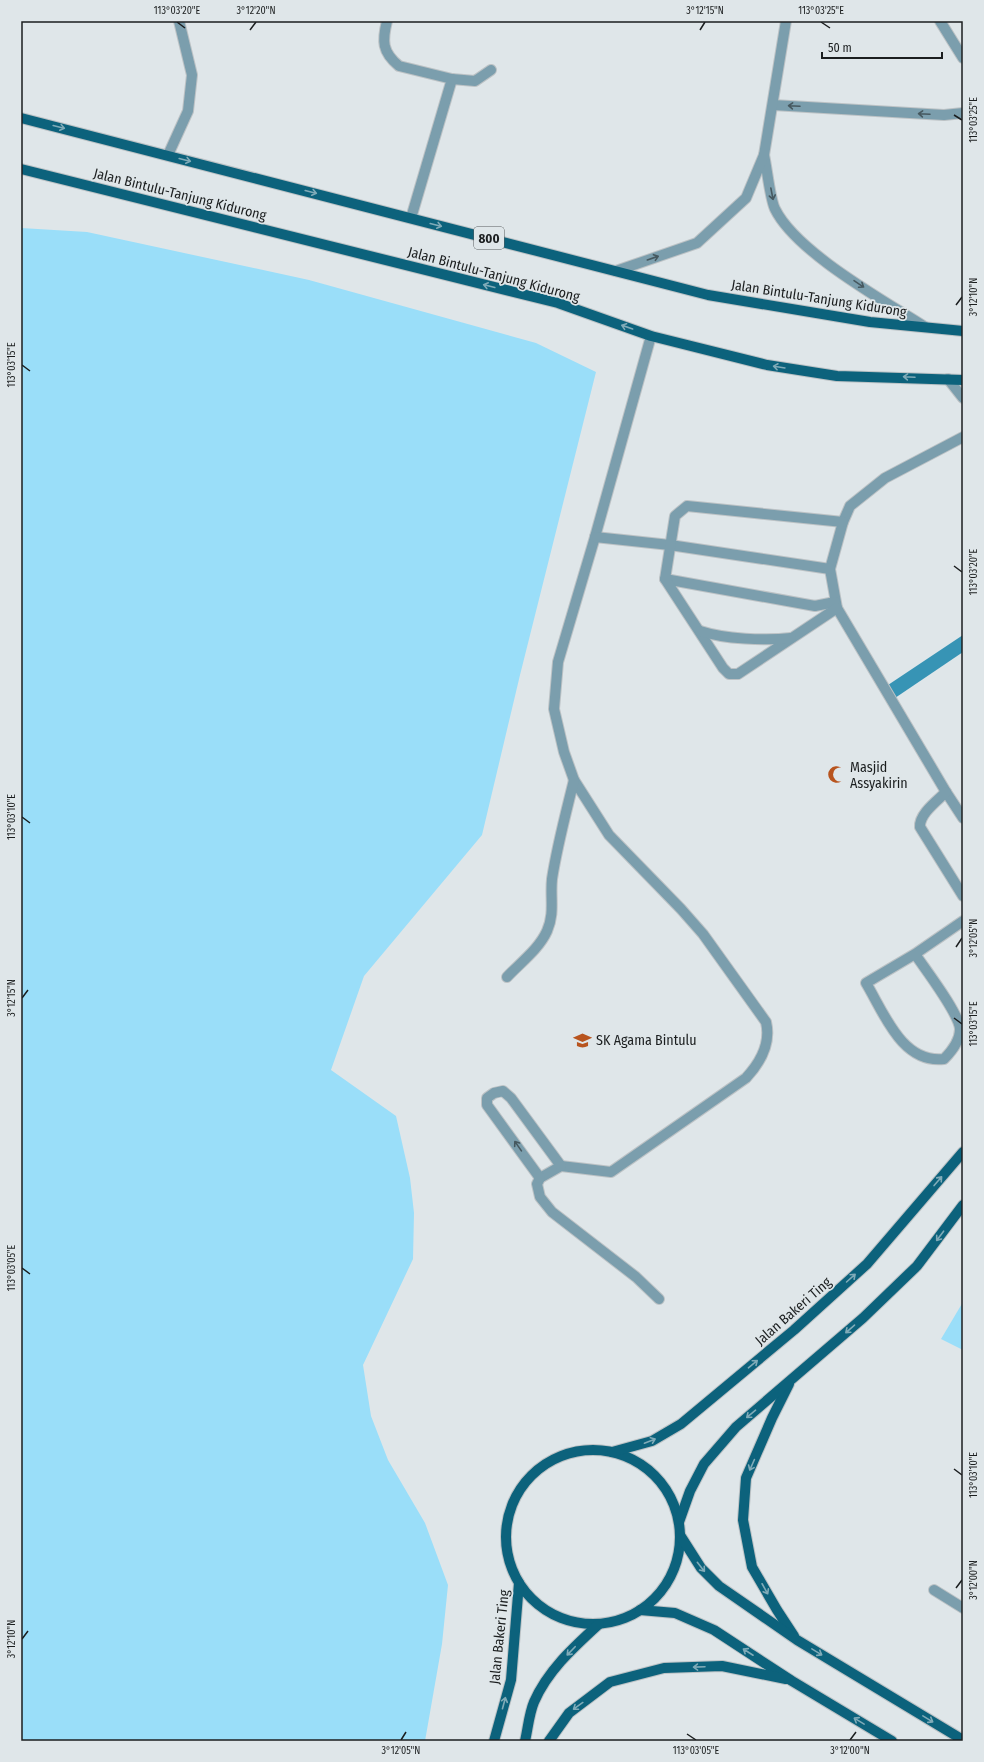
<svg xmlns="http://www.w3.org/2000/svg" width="984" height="1762" font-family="'Fira Sans Condensed',sans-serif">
<rect width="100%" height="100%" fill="#dfe6e9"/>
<g fill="#9adef9">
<polygon points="21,228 87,232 309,280 536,343 596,372 520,675 482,835 364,976 331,1070 396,1116 410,1178 414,1213 413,1259 363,1365 371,1416 388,1460 425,1523 448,1585 442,1644 425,1741 21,1741"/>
<polygon points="963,1302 963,1350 941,1339"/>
</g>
<polygon fill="#3794b5" points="963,635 963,652 895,698 888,685"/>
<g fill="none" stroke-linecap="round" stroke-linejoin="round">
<defs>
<g id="minor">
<path d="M 387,21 C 382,41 382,52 399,66 L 452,79 L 411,218"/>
<polyline points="940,21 963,58"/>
<polyline points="452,79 475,81 491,70"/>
<polyline points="773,105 944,115 963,113"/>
<polyline points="168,155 188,111 192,75 179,21"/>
<path d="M 764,155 C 767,168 770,199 775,209 C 796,252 883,300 925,327"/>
<polyline points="616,271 697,243 746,198 764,155 786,21"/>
<path d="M 651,336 L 595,537 L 558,662 L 554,709 L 564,752 L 574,780 L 609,835 L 681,909 L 703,934 L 766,1022 C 771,1043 760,1063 746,1078 L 611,1172 L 561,1166 L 540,1178 L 537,1184 L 540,1197 L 552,1212 L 636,1277 L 659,1299"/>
<polyline points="948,379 963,398"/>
<polyline points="963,437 885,478 850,506 843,522 830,569 837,608 946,792 963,818"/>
<polyline points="595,537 670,545 830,569"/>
<polyline points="665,579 815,606 835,602"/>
<polyline points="837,608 738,674 729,674 723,668 665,579 675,516 687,506 843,522"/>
<path d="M 700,631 C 724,639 766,641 791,638"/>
<path d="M 946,792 C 937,801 919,814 920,827 L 963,896"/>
<path d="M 915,954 C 925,969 959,1013 960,1029 C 960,1041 952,1051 944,1059 C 902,1064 884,1013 866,983 L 915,954 L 963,921"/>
<path d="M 507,977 C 520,963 539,949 547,931 C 555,913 550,898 552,879 C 557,846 566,813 574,780"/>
<polyline points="540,1178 487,1105 487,1098 494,1093 503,1091 511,1098 561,1166"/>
<polyline points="934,1590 963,1608"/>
</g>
<g id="major">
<polyline points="21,118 708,295 870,322 963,331"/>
<polyline points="21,169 558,303 651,336 767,365 837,376 963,380"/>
<polyline points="789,1384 772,1418 746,1478 743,1520 752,1567 777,1610 794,1636"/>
<circle cx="593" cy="1537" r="87"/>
<polyline points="612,1452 652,1441 681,1424 794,1330 867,1264 963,1152"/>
<polyline points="679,1522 690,1491 704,1464 736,1427 863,1318 917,1266 963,1205"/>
<polyline points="680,1535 701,1568 719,1586 797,1640 963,1740"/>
<polyline points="640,1610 675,1613 714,1630 792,1681 892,1741"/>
<polyline points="494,1741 511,1680 519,1583"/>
<path d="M 525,1741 C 528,1728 529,1714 534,1702 C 548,1670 574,1647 599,1624"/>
<polyline points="549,1741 569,1713 610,1682 664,1668 722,1666 786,1679"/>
</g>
</defs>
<use href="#minor" stroke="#bcc2c5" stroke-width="12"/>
<use href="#major" stroke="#bcc2c5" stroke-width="12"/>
<use href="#minor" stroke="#7b9ead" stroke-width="10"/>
<use href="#major" stroke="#0c627c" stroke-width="10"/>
</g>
<defs><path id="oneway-shaft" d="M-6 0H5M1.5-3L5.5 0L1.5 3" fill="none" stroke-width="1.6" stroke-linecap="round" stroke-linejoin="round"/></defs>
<g stroke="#46585f">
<use href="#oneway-shaft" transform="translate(794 106) rotate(-177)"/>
<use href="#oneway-shaft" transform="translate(924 114) rotate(-177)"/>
<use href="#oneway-shaft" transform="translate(772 194) rotate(79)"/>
<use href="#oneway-shaft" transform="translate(653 258) rotate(-19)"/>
<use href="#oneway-shaft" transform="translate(859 284) rotate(34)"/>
<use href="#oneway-shaft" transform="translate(518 1146) rotate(-125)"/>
</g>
<g stroke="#80abb8">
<use href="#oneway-shaft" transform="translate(59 127) rotate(14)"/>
<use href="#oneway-shaft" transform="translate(185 160) rotate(14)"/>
<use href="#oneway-shaft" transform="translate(311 192) rotate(14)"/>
<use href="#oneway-shaft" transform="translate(436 225) rotate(14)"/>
<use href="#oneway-shaft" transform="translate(489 286) rotate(-166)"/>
<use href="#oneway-shaft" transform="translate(627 327) rotate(-161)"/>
<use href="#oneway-shaft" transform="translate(779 367) rotate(-171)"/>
<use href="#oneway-shaft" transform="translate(909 377) rotate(-177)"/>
<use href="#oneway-shaft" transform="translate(938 1181) rotate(-49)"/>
<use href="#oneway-shaft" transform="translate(940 1236) rotate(127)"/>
<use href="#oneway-shaft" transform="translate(851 1278) rotate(-42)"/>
<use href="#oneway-shaft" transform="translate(850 1329) rotate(139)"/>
<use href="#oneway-shaft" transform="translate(753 1364) rotate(-40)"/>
<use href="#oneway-shaft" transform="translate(751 1414) rotate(140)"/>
<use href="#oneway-shaft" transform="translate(650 1441) rotate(-21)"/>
<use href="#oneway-shaft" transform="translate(752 1465) rotate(114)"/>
<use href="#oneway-shaft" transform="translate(701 1567) rotate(52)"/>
<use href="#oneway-shaft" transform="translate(765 1589) rotate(61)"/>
<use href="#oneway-shaft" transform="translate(571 1651) rotate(134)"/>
<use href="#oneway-shaft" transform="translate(748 1652) rotate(-147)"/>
<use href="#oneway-shaft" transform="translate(817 1652) rotate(31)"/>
<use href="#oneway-shaft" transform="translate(699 1667) rotate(178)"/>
<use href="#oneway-shaft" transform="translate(504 1703) rotate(-75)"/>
<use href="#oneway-shaft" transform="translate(578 1706) rotate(144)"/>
<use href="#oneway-shaft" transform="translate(928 1719) rotate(31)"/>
<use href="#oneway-shaft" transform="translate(859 1721) rotate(-149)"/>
</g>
<path fill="none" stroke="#1b1e1f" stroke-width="1.5" d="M 177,22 L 185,28M 821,22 L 830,28M 250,30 L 256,22M 700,30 L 705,22M 954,115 L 962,120M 956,305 L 962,297M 22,365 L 30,371M 954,566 L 962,572M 22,817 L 30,823M 956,947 L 962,938M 22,998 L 28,990M 954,1018 L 962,1024M 22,1268 L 30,1274M 954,1469 L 962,1475M 956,1588 L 962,1580M 22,1639 L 28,1631M 687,1734 L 696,1740M 401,1740 L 406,1732M 850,1740 L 856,1732"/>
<defs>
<symbol id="mosque-bare" viewBox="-9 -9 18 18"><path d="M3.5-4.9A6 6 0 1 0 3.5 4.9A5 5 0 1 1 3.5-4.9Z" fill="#b8541e" stroke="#dfe6e9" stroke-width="2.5" paint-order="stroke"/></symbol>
<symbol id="school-bare" viewBox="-9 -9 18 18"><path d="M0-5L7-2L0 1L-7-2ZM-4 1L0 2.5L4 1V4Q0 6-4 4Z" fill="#b8541e" stroke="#dfe6e9" stroke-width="2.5" paint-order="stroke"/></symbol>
</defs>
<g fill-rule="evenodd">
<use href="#mosque-bare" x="824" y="762" width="25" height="25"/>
<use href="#school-bare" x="570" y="1028" width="25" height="25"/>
</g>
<g text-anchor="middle" stroke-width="3.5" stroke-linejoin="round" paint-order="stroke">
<rect fill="#dfe6e9" stroke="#565a5c" stroke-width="1" x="474" y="227" width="30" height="22" rx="3"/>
<g font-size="13" font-weight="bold" fill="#1b1e1f">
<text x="489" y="243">800</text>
</g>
<g font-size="14" fill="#1b1e1f" stroke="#dfe6e9">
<text transform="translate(180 194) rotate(14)" y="5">Jalan Bintulu-Tanjung Kidurong</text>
<text transform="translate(494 274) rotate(15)" y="5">Jalan Bintulu-Tanjung Kidurong</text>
<text transform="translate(819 298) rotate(9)" y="5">Jalan Bintulu-Tanjung Kidurong</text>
<text transform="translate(793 1311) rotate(-41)" y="5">Jalan Bakeri Ting</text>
<text transform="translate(499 1637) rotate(-84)" y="5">Jalan Bakeri Ting</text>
</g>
<g font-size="14" fill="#1b1e1f" stroke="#dfe6e9" text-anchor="start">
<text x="850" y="772">Masjid<tspan x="850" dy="16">Assyakirin</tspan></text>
<text x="596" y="1045">SK Agama Bintulu</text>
</g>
</g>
<rect width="984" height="1762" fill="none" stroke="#dfe6e9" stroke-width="44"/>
<path d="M822 52v6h120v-6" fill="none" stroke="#1b1e1f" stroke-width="2"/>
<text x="828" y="52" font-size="12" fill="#1b1e1f" stroke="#dfe6e9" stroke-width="3" paint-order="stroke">50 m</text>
<rect x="22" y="22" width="940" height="1718" fill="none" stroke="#1b1e1f" stroke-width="1.5"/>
<g font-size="10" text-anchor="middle" fill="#1b1e1f">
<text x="177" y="14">113°03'20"E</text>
<text x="256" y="14">3°12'20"N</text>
<text x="705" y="14">3°12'15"N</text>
<text x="821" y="14">113°03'25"E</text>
<text transform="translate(973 120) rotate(-90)" y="4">113°03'25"E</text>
<text transform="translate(973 297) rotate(-90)" y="4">3°12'10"N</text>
<text transform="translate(11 365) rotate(-90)" y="4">113°03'15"E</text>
<text transform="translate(973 572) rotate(-90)" y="4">113°03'20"E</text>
<text transform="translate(11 817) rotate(-90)" y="4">113°03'10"E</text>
<text transform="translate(973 938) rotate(-90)" y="4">3°12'05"N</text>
<text transform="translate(11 998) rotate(-90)" y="4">3°12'15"N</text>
<text transform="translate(973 1024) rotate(-90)" y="4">113°03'15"E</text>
<text transform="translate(11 1268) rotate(-90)" y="4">113°03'05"E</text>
<text transform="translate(973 1475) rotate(-90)" y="4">113°03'10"E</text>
<text transform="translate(973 1580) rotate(-90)" y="4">3°12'00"N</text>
<text transform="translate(11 1639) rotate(-90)" y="4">3°12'10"N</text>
<text x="401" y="1754">3°12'05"N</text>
<text x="696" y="1754">113°03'05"E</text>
<text x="850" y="1754">3°12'00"N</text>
</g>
</svg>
